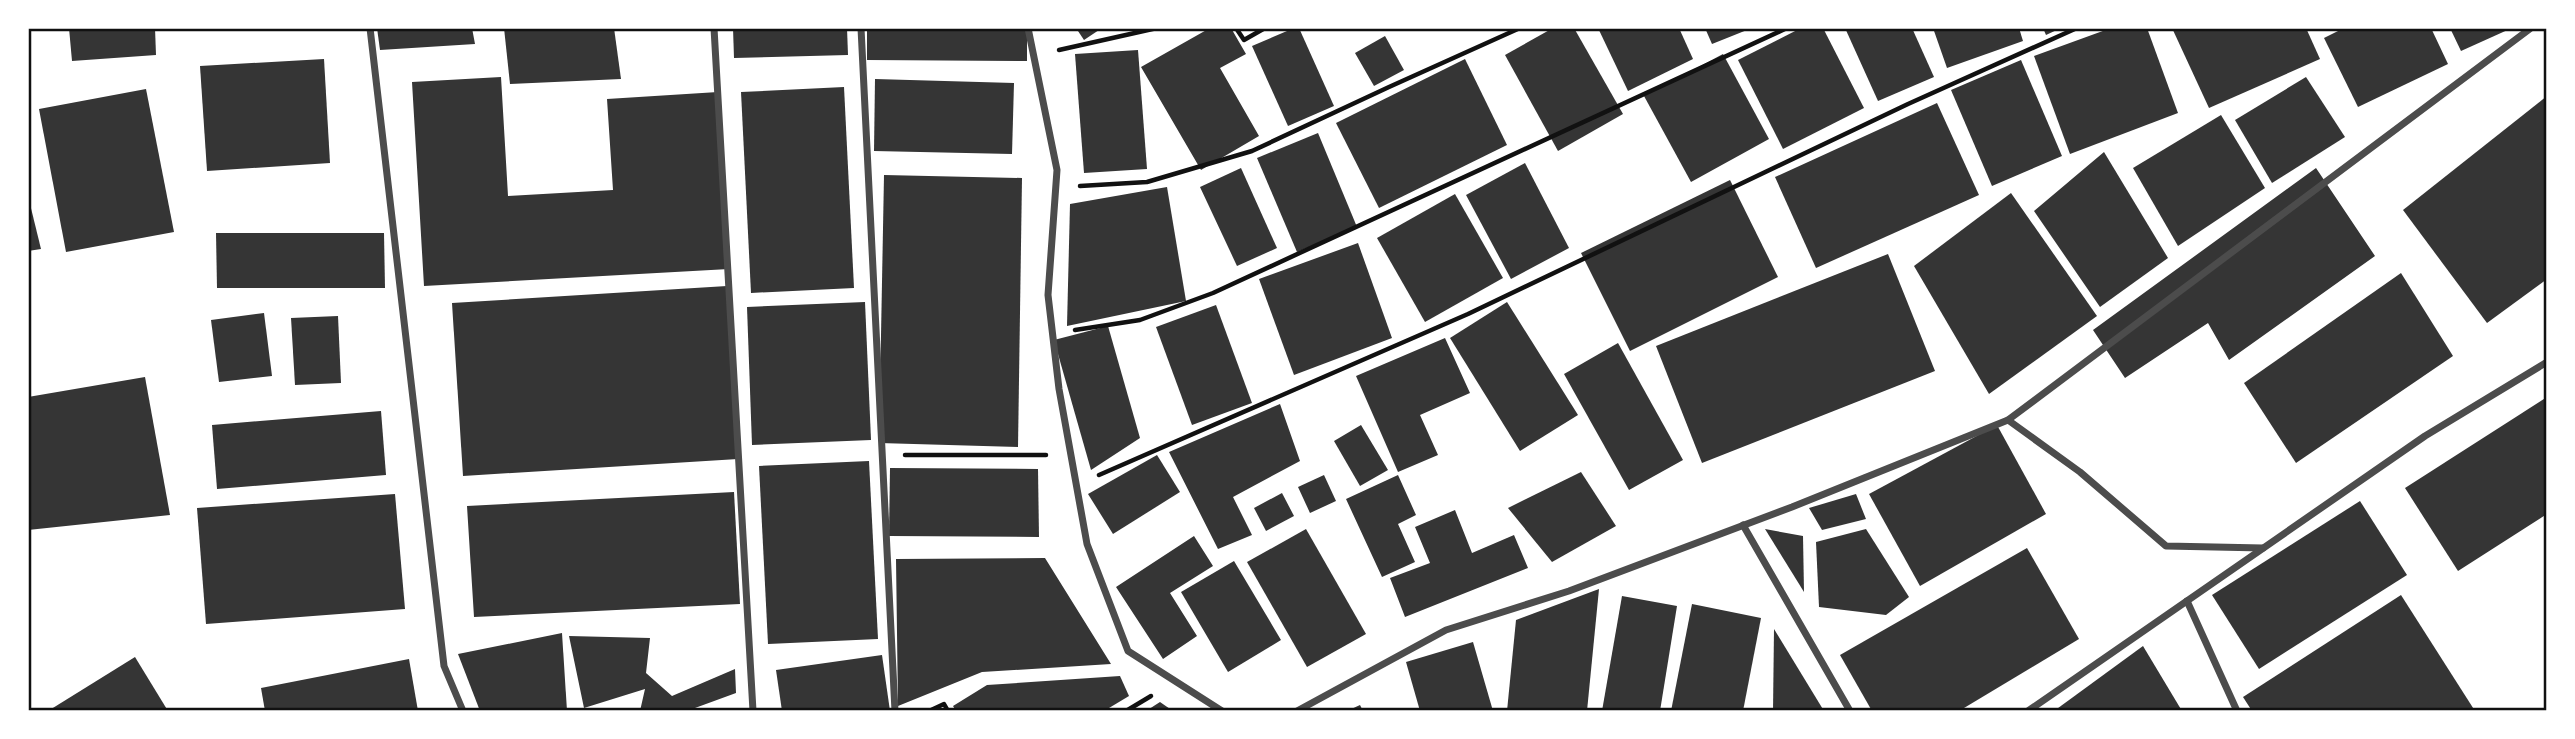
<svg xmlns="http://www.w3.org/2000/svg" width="2575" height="739" font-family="Mulish,sans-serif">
<rect width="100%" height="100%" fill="#fff"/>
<g fill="#353535">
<polygon points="69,28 155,28 156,55 72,61"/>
<polygon points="377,28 472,28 475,44 380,50"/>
<polygon points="504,28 614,28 621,79 510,84"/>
<polygon points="733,28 847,28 848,55 734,58"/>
<polygon points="867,28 1027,28 1027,61 867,60"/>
<polygon points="1076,28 1102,28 1084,40"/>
<polygon points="1210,28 1231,28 1246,54 1220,68 1259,136 1201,170 1141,67"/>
<polygon points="1294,28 1299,28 1334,106 1288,126 1252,46"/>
<polygon points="1553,28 1574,28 1623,114 1558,151 1505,55"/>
<polygon points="1598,28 1679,28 1693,59 1628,91"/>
<polygon points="1705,28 1752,28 1712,44"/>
<polygon points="1801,28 1823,28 1864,108 1783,149 1738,60"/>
<polygon points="1845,28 1912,28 1934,77 1878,101"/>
<polygon points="1933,28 2019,28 2023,41 1947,68"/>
<polygon points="2043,28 2061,28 2046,35"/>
<polygon points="2111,28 2147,28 2178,113 2070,154 2034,56"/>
<polygon points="2172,28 2306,28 2320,59 2209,108"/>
<polygon points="2344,28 2431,28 2448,64 2358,107 2324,38"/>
<polygon points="2450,28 2512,28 2461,51"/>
<polygon points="1385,36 1404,70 1374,86 1355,53"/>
<polygon points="1138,50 1147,169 1084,173 1075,54"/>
<polygon points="1723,54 1769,139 1691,182 1644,96"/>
<polygon points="324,59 330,163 207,171 200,66"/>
<polygon points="1465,59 1507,145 1379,208 1336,123"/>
<polygon points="2021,60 2062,156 1992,186 1951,90"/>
<polygon points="501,77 508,196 613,190 607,99 718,92 729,269 424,286 412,82"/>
<polygon points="2306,77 2345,137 2272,183 2235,120"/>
<polygon points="875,79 1014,83 1012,154 874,151"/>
<polygon points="844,87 854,288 751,293 741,92"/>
<polygon points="146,89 174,232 66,252 39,109"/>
<polygon points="2547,96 2547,279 2487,323 2403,210"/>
<polygon points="1937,103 1979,195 1816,268 1775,177"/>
<polygon points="2221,115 2265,188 2178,246 2133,168"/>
<polygon points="1318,133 1357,227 1297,252 1257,158"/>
<polygon points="2104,152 2168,258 2100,307 2034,211"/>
<polygon points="1525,163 1569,248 1511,279 1466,195"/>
<polygon points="1241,168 1277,248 1237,266 1200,187"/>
<polygon points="2316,168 2375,256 2229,360 2208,323 2125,378 2093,330"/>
<polygon points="884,175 1022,178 1018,447 879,443"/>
<polygon points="1730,180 1778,277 1630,351 1581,253"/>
<polygon points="1167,187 1186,301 1067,326 1070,204"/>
<polygon points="2011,193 2097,316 1989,394 1914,266"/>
<polygon points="1455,194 1503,278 1425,322 1377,238"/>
<polygon points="28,200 29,200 41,249 28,251"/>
<polygon points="216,233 384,233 385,288 217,288"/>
<polygon points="1358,243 1392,338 1294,375 1259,279"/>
<polygon points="1888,254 1935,371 1702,463 1656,346"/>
<polygon points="2401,273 2453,356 2296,463 2244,383"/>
<polygon points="727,286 738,459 463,476 452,303"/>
<polygon points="865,302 871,440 752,445 747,307"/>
<polygon points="1507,302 1578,415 1520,451 1450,338"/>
<polygon points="1216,305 1252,403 1192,425 1156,327"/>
<polygon points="264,313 272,376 219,382 211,320"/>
<polygon points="338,316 341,383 295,385 291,318"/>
<polygon points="1108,326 1140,438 1091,470 1054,340"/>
<polygon points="1445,338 1470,393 1420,415 1438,455 1398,472 1356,376"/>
<polygon points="1618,343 1683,460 1629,490 1564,374"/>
<polygon points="145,377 170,515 28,530 28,397"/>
<polygon points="2547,397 2547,514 2458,571 2405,488"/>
<polygon points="1280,404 1300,461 1233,497 1252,535 1218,549 1169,452"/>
<polygon points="381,411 386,475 217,489 212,425"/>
<polygon points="1361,425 1388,470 1360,486 1334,441"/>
<polygon points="1997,425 2046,514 1920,586 1869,494"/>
<polygon points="1157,455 1180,492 1113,534 1088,494"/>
<polygon points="869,461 878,639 768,644 759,466"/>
<polygon points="890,468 1038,469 1039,537 889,536"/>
<polygon points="1581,472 1616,526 1552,562 1508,508"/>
<polygon points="1324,475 1336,501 1310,513 1298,487"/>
<polygon points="1398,475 1416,515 1398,524 1415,562 1382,577 1346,499"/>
<polygon points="734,492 740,604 474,617 467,506"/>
<polygon points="1282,493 1294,516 1266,531 1254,508"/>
<polygon points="395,494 405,609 206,624 197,508"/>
<polygon points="1856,494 1866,519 1822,530 1809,508"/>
<polygon points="2360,501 2407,575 2259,669 2212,595"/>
<polygon points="1455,510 1472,553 1514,535 1528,568 1405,617 1390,578 1430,563 1415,527"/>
<polygon points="1306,529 1366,634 1307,667 1247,562"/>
<polygon points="1765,529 1803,536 1804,592"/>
<polygon points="1866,529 1909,597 1886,615 1819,607 1816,542"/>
<polygon points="1194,536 1213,566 1170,593 1197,636 1163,659 1116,587"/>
<polygon points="2027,548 2079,639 1959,711 1872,711 1840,655"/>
<polygon points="1045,558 1111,664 982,672 898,706 896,559"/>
<polygon points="1234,561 1281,640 1228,672 1181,592"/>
<polygon points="1599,589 1587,711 1507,711 1516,620"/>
<polygon points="2401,595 2475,711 2252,711 2243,697"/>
<polygon points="1622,596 1677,606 1660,711 1602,711"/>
<polygon points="1692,604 1761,618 1743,711 1671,711"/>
<polygon points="1774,629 1824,711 1773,711"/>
<polygon points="562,633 567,711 480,711 458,654"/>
<polygon points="569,636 650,638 646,673 672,696 735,669 736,693 695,708 698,711 640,711 645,689 584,708"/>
<polygon points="1473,642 1493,711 1420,711 1406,662"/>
<polygon points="2143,646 2182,711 2054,711"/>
<polygon points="882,655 890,711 782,711 776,670"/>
<polygon points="135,657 168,711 48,711"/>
<polygon points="409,659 418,711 265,711 261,688"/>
<polygon points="1120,676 1129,696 1104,711 956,711 953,706 987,685"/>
<polygon points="1160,702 1173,711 1146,711"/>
<polygon points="1360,705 1363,711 1347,711"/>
</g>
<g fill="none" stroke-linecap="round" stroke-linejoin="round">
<g stroke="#111" stroke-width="4.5">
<polyline points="1236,28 1244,40 1265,28"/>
<polyline points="1059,50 1157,28"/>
<polyline points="1080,186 1147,182 1252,151 1389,87 1520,28"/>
<polyline points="1075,330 1140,320 1213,293 1787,28"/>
<polyline points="905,455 1046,455"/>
<polyline points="1099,475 1468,314 1908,104 2077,28"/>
<polyline points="929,711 944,704 948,711"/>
<polyline points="1126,711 1151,696"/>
</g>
<g stroke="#4c4c4c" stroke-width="7">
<polyline points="370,28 444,666 463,711"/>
<polyline points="714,28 753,711"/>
<polyline points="861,28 895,711"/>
<polyline points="1028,28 1057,170 1048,295 1059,389 1087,544 1128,651 1222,711"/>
<polyline points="2008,420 2531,28"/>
<polyline points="1743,525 1850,711"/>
<polyline points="2187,601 2237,711"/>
<polyline points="1297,711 1446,630 1569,591 1792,507 2008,420 2080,472 2166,546 2263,548"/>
<polyline points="2028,711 2425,436 2547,362"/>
</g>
</g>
<rect width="2575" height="739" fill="none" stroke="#ffffff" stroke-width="60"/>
<rect x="30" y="30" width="2515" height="679" fill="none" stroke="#111" stroke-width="2.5"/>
</svg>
